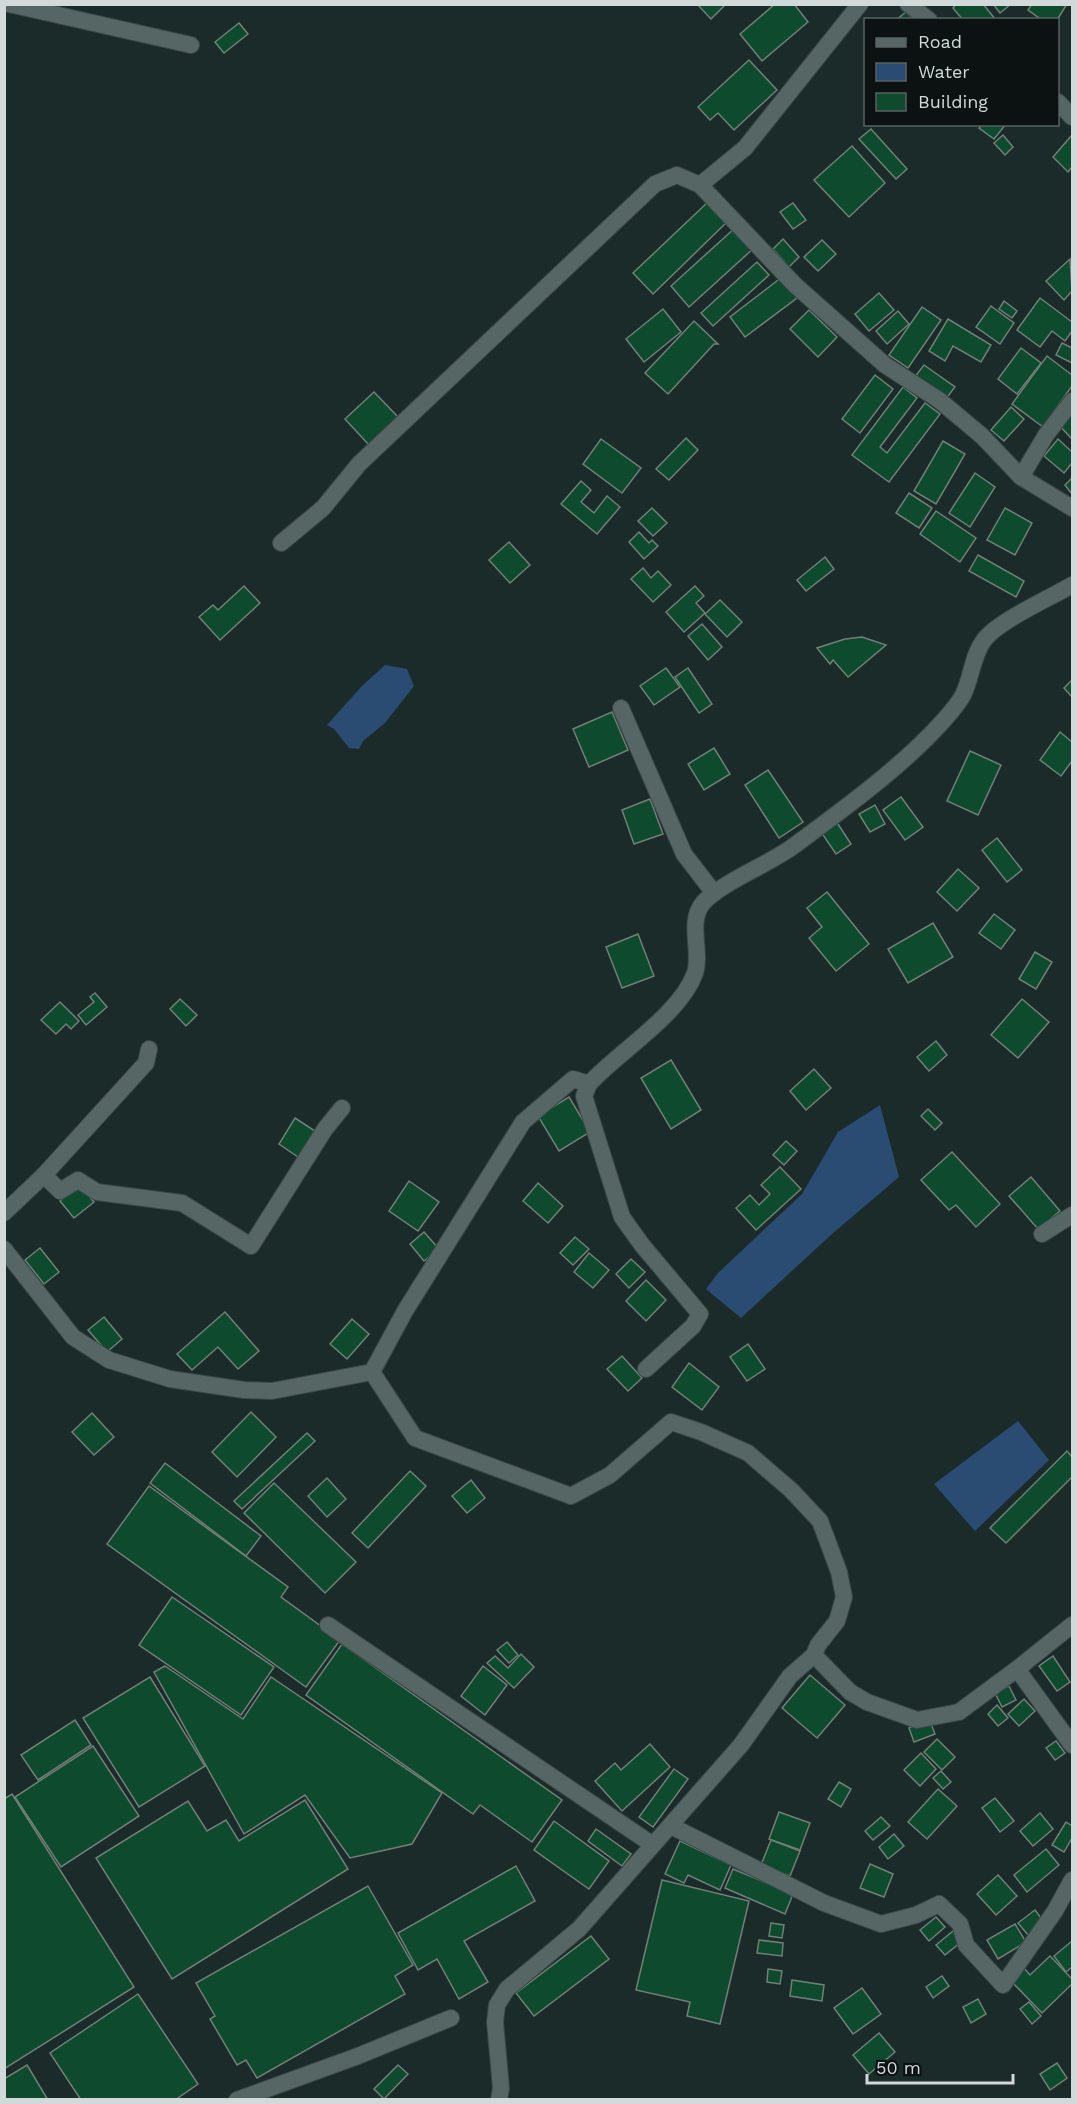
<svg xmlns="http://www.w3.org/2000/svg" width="1077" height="2104" font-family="'Work Sans',sans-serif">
<rect width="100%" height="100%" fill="#1b2b29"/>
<g fill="#2a4b72">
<polygon points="385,665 407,669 414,686 385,723 363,741 359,749 349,748 334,729 327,725 361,687"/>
<polygon points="880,1105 899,1177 832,1234 741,1318 706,1289 718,1273 802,1194 838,1132"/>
<polygon points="1018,1421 1049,1460 975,1531 934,1484"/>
</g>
<g fill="#0d4a2e" stroke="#717f77" stroke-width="1.5">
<polygon points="697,4 726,4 711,19"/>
<polygon points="775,4 794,4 808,22 762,61 740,34"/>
<polygon points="956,4 983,4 996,20 963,20 953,8"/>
<polygon points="993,4 1011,4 1000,13"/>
<polygon points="1032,4 1067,4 1057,20 1042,20 1028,10"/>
<polygon points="907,11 913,20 896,20"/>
<polygon points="239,23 248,34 224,53 215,42"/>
<polygon points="749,60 777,90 734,130 718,113 710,120 698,107"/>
<polygon points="982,124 1006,124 994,139 979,128"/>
<polygon points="871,129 907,169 896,179 859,139"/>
<polygon points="1003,135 1013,147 1005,155 994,143"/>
<polygon points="1072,135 1072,167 1068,172 1053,157"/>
<polygon points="852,146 885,183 849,217 814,180"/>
<polygon points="709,201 728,221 653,294 633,273"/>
<polygon points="793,203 806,220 793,229 780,212"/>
<polygon points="736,227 755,247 689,307 671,286"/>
<polygon points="783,239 799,257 789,267 773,249"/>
<polygon points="822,240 836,254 818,271 804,257"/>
<polygon points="1070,259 1072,291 1064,300 1046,281"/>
<polygon points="757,262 769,275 713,326 701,313"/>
<polygon points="782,277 797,298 745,337 730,317"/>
<polygon points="879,293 894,310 869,331 855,314"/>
<polygon points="1040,298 1072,322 1072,331 1065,341 1052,331 1040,347 1017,330"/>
<polygon points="1004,301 1017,311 1012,318 999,309"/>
<polygon points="991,306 1014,323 1000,344 976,327"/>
<polygon points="922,307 941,320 908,368 889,355"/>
<polygon points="663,309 681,332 644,362 626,339"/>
<polygon points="809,310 837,337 818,357 790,329"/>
<polygon points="898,311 909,324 887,344 876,331"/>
<polygon points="948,319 991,345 981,362 953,346 945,361 929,351"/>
<polygon points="694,321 718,344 714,344 668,394 645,373"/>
<polygon points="1062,343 1072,348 1072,363 1056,355"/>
<polygon points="1021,348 1041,363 1017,394 998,379"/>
<polygon points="1047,356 1072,375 1072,386 1043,427 1012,404"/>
<polygon points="924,365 955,387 944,401 914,378"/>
<polygon points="875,375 893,389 860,433 842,419"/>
<polygon points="903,387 917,398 880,447 887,453 925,403 940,414 889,482 852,455"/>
<polygon points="374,392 398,417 369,445 345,419"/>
<polygon points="1011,407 1024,419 1004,441 991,430"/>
<polygon points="1072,410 1072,439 1058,424"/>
<polygon points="686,438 698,450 669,480 656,469"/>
<polygon points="601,439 641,468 622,493 583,464"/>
<polygon points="1058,439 1072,452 1072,463 1064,473 1044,456"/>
<polygon points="943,441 965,454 936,504 914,491"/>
<polygon points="975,473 995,487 970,527 949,513"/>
<polygon points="1072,478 1072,494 1065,485"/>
<polygon points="581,481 591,490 581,502 594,513 607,496 620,507 597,534 561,504"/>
<polygon points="909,493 932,508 919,528 896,513"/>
<polygon points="652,508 667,523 653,536 638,521"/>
<polygon points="1005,508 1032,523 1015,555 987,540"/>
<polygon points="936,511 976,538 960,562 920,534"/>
<polygon points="639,532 649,543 652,540 658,546 644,559 629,542"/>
<polygon points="509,542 530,565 510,583 489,560"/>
<polygon points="978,555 1024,581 1016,597 969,571"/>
<polygon points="825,557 834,569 806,591 797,580"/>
<polygon points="643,568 651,578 658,571 671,585 653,602 631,579"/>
<polygon points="244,586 260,603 220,640 199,617 213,605 218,610"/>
<polygon points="695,586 704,596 696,603 705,613 684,632 666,612"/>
<polygon points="720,600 742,622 727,637 705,614"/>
<polygon points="702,624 722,647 708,660 688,636"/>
<polygon points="862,637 886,645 848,677 833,660 830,664 817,648 845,639"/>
<polygon points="666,668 680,687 654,705 640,686"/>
<polygon points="688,668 712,704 699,713 675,677"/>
<polygon points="1072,680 1072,697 1064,688"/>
<polygon points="612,712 628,750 589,767 573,729"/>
<polygon points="1060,732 1072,742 1072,761 1061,776 1040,760"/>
<polygon points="714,748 730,774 704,790 688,764"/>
<polygon points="970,751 1001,765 978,815 947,801"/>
<polygon points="768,770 803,822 779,838 745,785"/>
<polygon points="901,797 923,827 905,840 883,810"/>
<polygon points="650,799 663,834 634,844 622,810"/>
<polygon points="875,805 885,824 870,832 859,814"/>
<polygon points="836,821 851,844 836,854 821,832"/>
<polygon points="997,838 1022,870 1007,882 982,850"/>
<polygon points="958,869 979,888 957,911 937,892"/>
<polygon points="827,892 869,944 836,971 809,938 822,927 807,908"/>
<polygon points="994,914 1015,930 1001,949 979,933"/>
<polygon points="933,923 953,957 908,983 888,949"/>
<polygon points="638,934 654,976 622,988 606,947"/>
<polygon points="1035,952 1052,962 1036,989 1019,979"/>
<polygon points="95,993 107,1007 86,1025 78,1015 94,1002 90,997"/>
<polygon points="180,999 197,1015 186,1026 170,1009"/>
<polygon points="1022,999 1049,1022 1018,1058 991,1035"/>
<polygon points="60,1002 79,1021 71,1029 66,1024 56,1034 41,1020"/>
<polygon points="936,1041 947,1055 929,1071 917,1057"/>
<polygon points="671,1060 701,1110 671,1129 641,1078"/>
<polygon points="814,1069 831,1088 806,1110 790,1091"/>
<polygon points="569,1097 590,1132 559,1151 538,1116"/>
<polygon points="928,1109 942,1123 935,1130 921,1116"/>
<polygon points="295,1118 318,1133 301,1159 279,1144"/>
<polygon points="786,1141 797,1151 784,1165 773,1155"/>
<polygon points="952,1152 1000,1204 976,1227 956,1205 949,1210 921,1180"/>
<polygon points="780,1167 801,1189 756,1230 736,1208 750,1195 759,1205 770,1194 761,1185"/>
<polygon points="1031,1177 1060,1211 1038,1229 1009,1196"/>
<polygon points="409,1181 439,1202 418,1231 389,1211"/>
<polygon points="538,1183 563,1206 548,1223 523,1201"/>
<polygon points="79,1185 94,1202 74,1218 60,1201"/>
<polygon points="424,1232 439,1249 424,1261 410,1244"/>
<polygon points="575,1237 589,1249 573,1265 560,1253"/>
<polygon points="40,1248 59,1272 44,1284 25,1260"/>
<polygon points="589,1253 609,1270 593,1288 574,1272"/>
<polygon points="631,1259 645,1272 629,1288 616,1274"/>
<polygon points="646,1280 666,1300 646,1321 626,1301"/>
<polygon points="225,1312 259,1351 238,1369 218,1347 192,1370 177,1354"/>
<polygon points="104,1317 122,1339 107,1352 88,1330"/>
<polygon points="352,1319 369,1334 347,1359 330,1344"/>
<polygon points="748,1344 765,1369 747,1381 730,1357"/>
<polygon points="622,1356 642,1378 628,1391 607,1369"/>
<polygon points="689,1363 719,1387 702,1410 672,1387"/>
<polygon points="251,1412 276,1437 237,1477 212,1452"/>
<polygon points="92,1413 114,1437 94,1455 72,1432"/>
<polygon points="307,1433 315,1441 242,1509 234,1501"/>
<polygon points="1067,1451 1072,1457 1072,1477 1006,1543 990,1528"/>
<polygon points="165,1463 261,1536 246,1556 150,1483"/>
<polygon points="410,1471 426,1486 368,1548 352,1533"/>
<polygon points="327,1478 346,1499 327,1517 308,1496"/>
<polygon points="471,1480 485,1498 467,1513 452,1496"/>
<polygon points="274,1483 356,1562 325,1593 244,1513"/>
<polygon points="149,1486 288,1587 281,1597 340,1640 306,1687 107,1544"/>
<polygon points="172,1597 274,1667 241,1715 139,1645"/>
<polygon points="507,1642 518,1655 509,1663 497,1650"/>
<polygon points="342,1644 562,1800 532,1842 480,1805 473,1814 306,1695"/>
<polygon points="521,1654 534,1667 514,1688 487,1663 495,1656 508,1668"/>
<polygon points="1053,1656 1070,1682 1057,1691 1039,1666"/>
<polygon points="165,1666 243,1719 271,1677 442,1793 412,1844 350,1858 305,1795 244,1834 154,1672"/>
<polygon points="483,1666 507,1685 485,1715 461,1696"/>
<polygon points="810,1675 845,1705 817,1738 782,1708"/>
<polygon points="150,1677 205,1766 139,1807 83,1718"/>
<polygon points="1009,1686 1016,1700 1002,1707 995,1693"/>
<polygon points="1024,1699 1035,1711 1019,1726 1008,1714"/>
<polygon points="997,1705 1008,1718 998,1726 988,1714"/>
<polygon points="75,1720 91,1745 38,1780 21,1755"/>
<polygon points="930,1721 935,1734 914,1742 909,1728"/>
<polygon points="937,1739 955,1757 942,1770 924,1752"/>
<polygon points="1056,1741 1065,1753 1055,1760 1046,1748"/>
<polygon points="650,1744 670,1767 622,1811 595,1781 615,1763 621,1770"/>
<polygon points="93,1746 139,1816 61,1867 15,1797"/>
<polygon points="921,1753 936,1769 920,1786 904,1770"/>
<polygon points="674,1769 688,1779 653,1827 639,1817"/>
<polygon points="941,1771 951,1782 943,1789 933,1778"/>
<polygon points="839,1782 851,1789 841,1807 828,1799"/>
<polygon points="938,1789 957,1806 927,1839 908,1822"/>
<polygon points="12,1794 134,1987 4,2069 4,1799"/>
<polygon points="995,1798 1014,1821 1000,1832 982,1808"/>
<polygon points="305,1800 348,1869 172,1979 96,1858 188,1801 207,1831 226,1820 239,1841"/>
<polygon points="779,1812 810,1823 800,1850 769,1839"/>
<polygon points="1040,1813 1053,1829 1033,1846 1020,1831"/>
<polygon points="881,1817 890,1826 873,1840 865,1831"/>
<polygon points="554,1821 609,1861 589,1889 534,1850"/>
<polygon points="1066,1822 1072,1826 1072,1838 1064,1852 1052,1845"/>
<polygon points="596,1829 631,1854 622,1866 588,1841"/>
<polygon points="894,1834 904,1846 888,1859 879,1847"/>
<polygon points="771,1840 800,1851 790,1876 761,1865"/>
<polygon points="680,1841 731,1865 720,1890 688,1875 684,1883 665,1874"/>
<polygon points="1046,1849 1059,1865 1027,1892 1014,1875"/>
<polygon points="870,1864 893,1874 884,1897 860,1888"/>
<polygon points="516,1866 535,1901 464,1941 488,1982 459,1999 437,1959 418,1970 398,1933"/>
<polygon points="733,1869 793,1894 785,1914 725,1888"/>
<polygon points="998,1875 1017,1896 996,1915 977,1894"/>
<polygon points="662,1880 749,1901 720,2024 687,2016 690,2002 636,1990"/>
<polygon points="368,1886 413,1965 395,1976 405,1994 257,2078 246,2060 237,2065 210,2019 215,2016 196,1983"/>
<polygon points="1035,1910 1044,1922 1028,1935 1018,1923"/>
<polygon points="936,1917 945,1927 929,1941 920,1930"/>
<polygon points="771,1923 784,1925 782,1938 769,1936"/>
<polygon points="1015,1924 1026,1942 998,1959 987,1940"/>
<polygon points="953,1931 961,1942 945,1955 936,1945"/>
<polygon points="591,1936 609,1959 534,2016 516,1993"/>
<polygon points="759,1940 783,1943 782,1956 757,1953"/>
<polygon points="1072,1941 1072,1967 1066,1972 1054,1956"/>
<polygon points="1050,1956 1072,1979 1072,1984 1042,2013 1011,1981 1024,1968 1030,1975"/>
<polygon points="768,1969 782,1971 780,1984 767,1982"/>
<polygon points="942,1976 949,1986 933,1998 926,1987"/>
<polygon points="792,1980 824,1985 822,2001 790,1996"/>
<polygon points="862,1988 881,2014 853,2034 834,2008"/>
<polygon points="138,1994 198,2084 175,2100 81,2100 50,2053"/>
<polygon points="978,1999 986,2014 971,2023 963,2007"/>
<polygon points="1029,2002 1041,2016 1032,2024 1020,2009"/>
<polygon points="879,2033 895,2052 869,2074 853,2055"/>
<polygon points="1057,2063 1067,2078 1050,2090 1040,2074"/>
<polygon points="27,2065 48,2100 4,2100 4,2079"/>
<polygon points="398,2065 408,2074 384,2099 374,2089"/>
</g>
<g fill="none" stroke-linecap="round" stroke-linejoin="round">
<defs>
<g id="minor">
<polyline points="9,4 191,45"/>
<polyline points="908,4 929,20"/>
<polyline points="1058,102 1072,117"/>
<polyline points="700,185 745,148 860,4"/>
<polyline points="1021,477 1046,435 1072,401"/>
<polyline points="281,543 323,508 359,464 655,184 677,175 700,185 795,285 885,365 939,400 982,436 1021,477 1072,508"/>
<polyline points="621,708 684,854 714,893"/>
<polyline points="589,1084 584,1096 622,1217 642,1245 700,1314 693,1326 646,1369"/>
<polyline points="44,1175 60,1191 78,1180 97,1192 182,1203 251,1246 325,1129 342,1108"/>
<polyline points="4,1213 44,1175 146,1063 149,1049"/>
<polyline points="1042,1234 1072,1215"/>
<polyline points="4,1249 73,1337 109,1360 170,1379 244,1390 272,1391 372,1372"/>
<path d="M 372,1372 L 405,1311 L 523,1122 L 573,1079 L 589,1084 C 618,1052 680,1015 695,973 C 702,952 687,922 703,903 C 720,883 772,863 795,845 C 845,808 903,766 944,720 C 951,712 959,703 963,695 C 972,677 972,656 984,640 C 998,621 1050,598 1072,585"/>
<polyline points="372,1372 415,1438 571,1496 610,1475 671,1422 701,1432 748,1453 791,1490 820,1521 839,1572 844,1597 837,1621 818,1645 814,1655"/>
<polyline points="328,1625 653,1845"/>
<polyline points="1072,1625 1017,1669 1072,1745"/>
<polyline points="671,1826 824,1903 881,1924 916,1915 939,1904 960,1924 966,1945 1003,1985 1055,1911 1072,1880"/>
<polyline points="237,2100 358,2056 451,2018"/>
<polyline points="499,2100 501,2088 495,2022 497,2005 507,1989 579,1929 741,1745 790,1676 814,1655 850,1692 867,1702 917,1720 959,1712 1017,1669"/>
</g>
</defs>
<use href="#minor" stroke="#3a4746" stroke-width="18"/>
<use href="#minor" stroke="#556665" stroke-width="16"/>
</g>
<rect width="1077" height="2104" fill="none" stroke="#d1dad9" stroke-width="12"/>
<rect x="864" y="18" width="195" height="108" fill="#0b1211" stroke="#5a6261" stroke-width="1.5"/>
<rect x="876" y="38" width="30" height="9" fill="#556665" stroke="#5a6261" stroke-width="1.5"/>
<text x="918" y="48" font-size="18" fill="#d1dad9">Road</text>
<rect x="876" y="63" width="30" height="18" fill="#2a4b72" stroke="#5a6261" stroke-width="1.5"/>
<text x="918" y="78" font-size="18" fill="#d1dad9">Water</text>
<rect x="876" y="93" width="30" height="18" fill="#0d4a2e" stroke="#5a6261" stroke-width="1.5"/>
<text x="918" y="108" font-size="18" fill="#d1dad9">Building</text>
<path d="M867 2074v9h146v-9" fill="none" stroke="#d1dad9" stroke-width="3"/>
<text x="876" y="2074" font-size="18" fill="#d1dad9" stroke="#0b1211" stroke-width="4.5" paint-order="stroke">50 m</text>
</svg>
